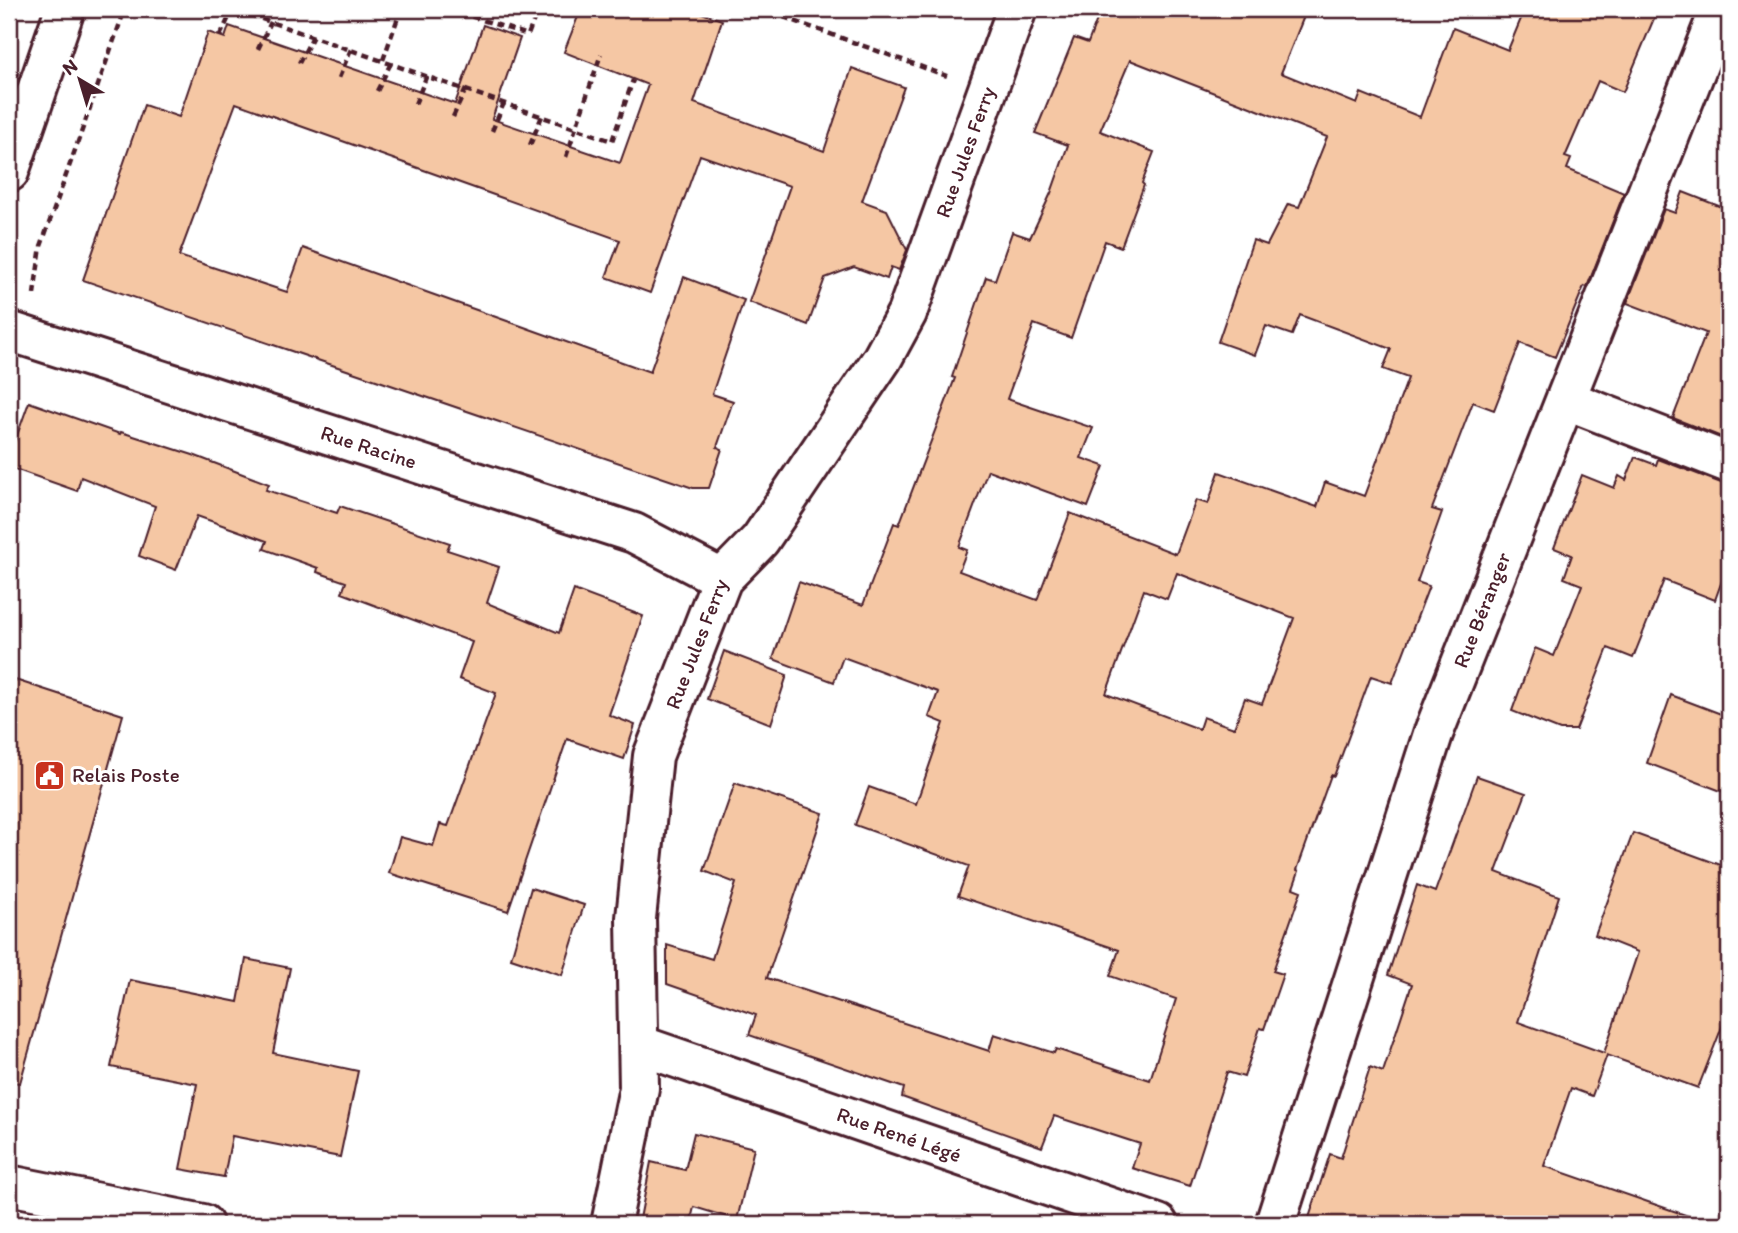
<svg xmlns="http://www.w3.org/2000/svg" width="1738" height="1233" font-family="Itim,sans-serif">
<rect width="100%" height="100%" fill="#fff"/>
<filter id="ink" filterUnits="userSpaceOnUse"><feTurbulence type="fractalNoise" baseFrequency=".0143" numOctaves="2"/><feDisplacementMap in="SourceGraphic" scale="14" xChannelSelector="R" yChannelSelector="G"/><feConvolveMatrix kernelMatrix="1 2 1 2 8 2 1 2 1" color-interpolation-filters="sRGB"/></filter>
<g filter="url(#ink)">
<g fill="#f5c7a4" stroke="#4a1f2b" stroke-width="2" fill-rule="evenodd">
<polygon points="581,9 690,9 722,20 694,103 824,151 852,68 904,87 862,201 887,210 907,250 899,270 891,267 887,279 854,267 825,278 808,325 749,302 790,186 700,155 650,293 606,277 620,240 236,103 179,256 287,292 303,248 650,372 684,277 744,300 712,394 733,401 717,447 722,449 709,488 693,488 83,280 144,105 179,117 208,32 225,38 229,26 455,104 483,25 520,38 492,119 620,163 648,85 564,52"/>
<path d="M 1101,9 L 1307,9 L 1281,73 L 1357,104 L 1361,93 L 1420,117 L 1453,28 L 1508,50 L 1525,9 L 1658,9 L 1623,92 L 1598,81 L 1565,157 L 1571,159 L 1567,169 L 1624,193 L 1587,287 L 1584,286 L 1555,357 L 1520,343 L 1494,410 L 1473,402 L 1432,509 L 1442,512 L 1417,582 L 1429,586 L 1392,683 L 1371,676 L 1334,776 L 1331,775 L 1297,870 L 1299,871 L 1293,888 L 1301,891 L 1273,971 L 1283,974 L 1264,1029 L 1260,1028 L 1244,1077 L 1227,1072 L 1190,1186 L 1132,1168 L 1140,1144 L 1054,1116 L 1042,1147 L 902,1097 L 904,1088 L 749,1035 L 756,1015 L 667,984 L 667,945 L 712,959 L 736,883 L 704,871 L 735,783 L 823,813 L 767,978 L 989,1051 L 994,1034 L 1054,1053 L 1056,1049 L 1150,1080 L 1176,999 L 1110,976 L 1119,950 L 958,896 L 969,866 L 855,825 L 869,787 L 916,804 L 944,723 L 929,717 L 938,692 L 843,657 L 834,682 L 773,659 L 799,582 L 863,605 L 894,523 L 899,525 L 955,378 L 952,377 L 986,277 L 995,280 L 1012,232 L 1030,238 L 1051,193 L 1068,145 L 1035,133 L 1074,38 L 1088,43 ZM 1130,60 L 1327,137 L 1299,207 L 1288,204 L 1267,245 L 1253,240 L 1218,342 L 1255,355 L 1266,326 L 1292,335 L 1300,315 L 1391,349 L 1383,369 L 1408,378 L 1364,496 L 1325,482 L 1317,507 L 1219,472 L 1208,504 L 1196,500 L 1176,554 L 1070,513 L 1037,600 L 959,571 L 967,550 L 959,547 L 988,470 L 1088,507 L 1104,466 L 1081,458 L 1093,428 L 1007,399 L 1034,324 L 1071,338 L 1105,241 L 1121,247 L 1144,185 L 1142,183 L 1154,152 L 1100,131 ZM 1177,573 L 1294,618 L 1262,704 L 1245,698 L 1234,728 L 1203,717 L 1199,729 L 1106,694 L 1144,590 L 1167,599 Z"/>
<polygon points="1683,192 1729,210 1729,440 1673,418 1706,333 1627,303 1664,209 1675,213"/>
<polygon points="29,402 120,434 121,432 193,455 269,484 266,490 337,513 340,506 450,543 447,550 499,567 487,603 559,633 574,590 643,616 609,715 635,725 624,759 567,739 508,911 389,873 400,837 433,846 440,824 448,826 496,693 459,679 472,642 342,593 346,582 317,572 318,568 264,549 267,541 197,516 176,570 139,556 155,506 81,477 77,491 9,467 9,458"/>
<polygon points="1635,457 1656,465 1658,459 1721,483 1729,484 1729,561 1715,600 1664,580 1633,658 1608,648 1576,730 1560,730 1512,711 1535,648 1554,656 1582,585 1564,578 1572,555 1554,548 1582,475 1614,488 1619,476 1626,480"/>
<polygon points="724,651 787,675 771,724 707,699"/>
<polygon points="9,678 123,715 20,1083 9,1082"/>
<polygon points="1671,695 1729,717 1729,794 1647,763"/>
<polygon points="1477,776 1526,793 1496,872 1559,896 1518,1022 1604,1053 1638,952 1595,935 1633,833 1729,868 1729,1009 1698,1088 1607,1055 1592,1096 1571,1088 1544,1166 1694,1218 1693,1224 1307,1224 1330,1154 1341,1158 1370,1067 1383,1072 1412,984 1388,975 1417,885 1435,892"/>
<polygon points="531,888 584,905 562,975 511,958"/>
<polygon points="246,959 290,968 273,1053 358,1071 340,1157 232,1136 224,1177 180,1169 197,1084 111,1067 130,980 238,1002"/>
<polygon points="694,1133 754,1148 737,1220 694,1207 690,1224 639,1224 651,1162 685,1170"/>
</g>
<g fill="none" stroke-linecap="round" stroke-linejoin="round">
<defs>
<g id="minor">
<path id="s1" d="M 9,331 L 634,533 L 722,579"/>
<polyline points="1567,400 1729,463"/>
<path id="s2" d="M 639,1045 L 1158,1224"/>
<polyline points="9,1185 203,1224"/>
<path id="s3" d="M 611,1224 L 639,1088 L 636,918 L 653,756 L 722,579 L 760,540 L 882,359 L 907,313 L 1017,9"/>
<path id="s4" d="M 1275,1224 L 1433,734 L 1720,9"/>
</g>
<polyline id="tertiary" points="9,172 65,9"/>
</defs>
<use href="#minor" stroke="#4a1f2b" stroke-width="44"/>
<use href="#tertiary" stroke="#4a1f2b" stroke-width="44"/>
<g stroke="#4a1f2b" stroke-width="4.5" stroke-dasharray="7 5" stroke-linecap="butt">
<polyline points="449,9 528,35 538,9"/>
<polyline points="761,9 947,76"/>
<polyline points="220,36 233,9 612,141 633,80"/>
<polyline points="258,49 271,22"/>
<polyline points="383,60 401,9"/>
<polyline points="299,63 313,36"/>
<polyline points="339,78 351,49"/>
<polyline points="377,91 391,63"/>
<polyline points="415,104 427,75"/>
<polyline points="453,117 466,89"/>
<polyline points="492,131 504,103"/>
<polyline points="530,145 542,116"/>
<polyline points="566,157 601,54"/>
<polyline points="34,294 41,246 125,9"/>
</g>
<use href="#minor" stroke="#fff" stroke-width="38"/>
<use href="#tertiary" stroke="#fff" stroke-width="38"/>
</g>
</g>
<defs>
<symbol id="civic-square" viewBox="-11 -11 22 22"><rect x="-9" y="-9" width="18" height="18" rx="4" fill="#c8321e" stroke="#fff"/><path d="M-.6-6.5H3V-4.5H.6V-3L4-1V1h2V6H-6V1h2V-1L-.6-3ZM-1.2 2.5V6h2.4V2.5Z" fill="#fff"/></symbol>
</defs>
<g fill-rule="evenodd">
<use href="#civic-square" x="32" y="758" width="35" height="35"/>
</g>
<g text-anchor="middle" stroke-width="6" stroke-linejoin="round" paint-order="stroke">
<g font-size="21" fill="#4a1f2b" stroke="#fff">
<text dy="7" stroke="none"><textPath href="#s3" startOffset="1158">Rue Jules Ferry</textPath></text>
<text dy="7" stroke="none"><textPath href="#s1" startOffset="378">Rue Racine</textPath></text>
<text dy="7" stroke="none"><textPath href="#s4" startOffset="648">Rue Béranger</textPath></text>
<text dy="7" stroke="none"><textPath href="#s3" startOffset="592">Rue Jules Ferry</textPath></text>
<text dy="7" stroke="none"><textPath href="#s2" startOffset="275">Rue René Légé</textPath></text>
</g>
<g font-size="21" fill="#4a1f2b" stroke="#fff" text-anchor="start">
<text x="72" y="782">Relais Poste</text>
</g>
</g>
<rect width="1738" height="1233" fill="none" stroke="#fff" stroke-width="35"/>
<rect x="18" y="18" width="1703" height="1198" fill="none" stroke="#4a1f2b" stroke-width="2.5" filter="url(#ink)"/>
<g transform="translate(80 80) rotate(322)" stroke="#ffffff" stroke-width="5" paint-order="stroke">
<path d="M0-5L12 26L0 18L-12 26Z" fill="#4a1f2b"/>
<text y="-10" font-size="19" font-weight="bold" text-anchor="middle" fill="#4a1f2b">N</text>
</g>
</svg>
